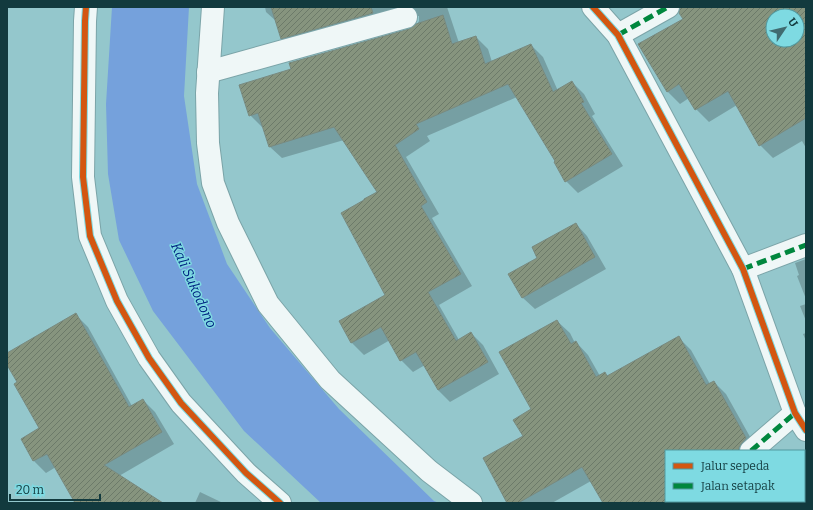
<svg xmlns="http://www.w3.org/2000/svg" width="813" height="510" font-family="Bitter,serif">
<defs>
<pattern id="building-hatch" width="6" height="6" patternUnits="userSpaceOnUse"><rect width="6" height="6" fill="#86947e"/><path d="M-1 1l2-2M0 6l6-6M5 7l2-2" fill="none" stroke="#6c7a69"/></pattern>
</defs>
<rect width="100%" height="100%" fill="#94c7cc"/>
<polygon fill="#75a1dc" points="112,7 189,7 184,96 197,184 227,264 270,328 339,409 434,501 439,503 321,503 244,431 153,311 119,240 108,174 106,104"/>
<g fill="#0003" fill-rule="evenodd">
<polygon points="265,7 447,7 459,43 476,37 488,49 492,62 531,45 543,57 558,91 572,82 584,94 595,114 592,116 623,166 578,193 566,181 555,162 557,161 517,97 427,136 430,141 406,157 439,214 432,218 472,286 439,305 459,340 471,333 483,345 499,374 450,402 438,390 425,365 413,372 401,360 390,340 364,355 352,343 340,322 386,296 379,192 344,140 282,158 270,147 264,127 262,127 250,115 415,27 419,21 419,16 415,16 294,50 282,38 276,21 266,12"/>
<path d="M 689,7 L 806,7 L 806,148 L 802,141 L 773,158 L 760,145 L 737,105 L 709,122 L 696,109 L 689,98 L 680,104 L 667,91 L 684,19 ZM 773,16 L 797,16 L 797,40 L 773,40 Z"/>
<polygon points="576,224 587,236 606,269 535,309 523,298 510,274 539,258"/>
<polygon points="806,259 806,299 797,276 799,275 795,263"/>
<polygon points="806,304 806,321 800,306"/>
<polygon points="76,315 88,327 132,406 143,400 155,412 174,444 119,476 161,503 76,503 56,467 46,473 34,461 22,440 41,429 18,383 7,363 7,354"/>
<polygon points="557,321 570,333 575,343 576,342 588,355 600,376 605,373 608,377 678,337 691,350 710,384 714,382 726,394 758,451 666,451 666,501 703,501 699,503 604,503 591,481 552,503 509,503 524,437 533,410"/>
<polygon points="806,333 806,341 803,334"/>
<polygon points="200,492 223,503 195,503"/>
<polygon points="706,501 784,501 786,503 706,503"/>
</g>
<g fill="url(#building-hatch)" stroke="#788a80" fill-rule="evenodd">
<polygon points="271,7 371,7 373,13 281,39"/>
<path d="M 680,7 L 806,7 L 806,118 L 759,146 L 728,91 L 695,110 L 679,84 L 667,92 L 638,44 L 683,19 L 679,13 ZM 773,16 L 797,16 L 797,40 L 773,40 Z"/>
<polygon points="443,15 452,44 476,36 485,64 531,44 553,92 572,81 584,102 581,103 612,154 565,182 554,162 555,161 508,84 416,124 419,129 395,145 427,202 421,206 461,274 428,292 456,341 471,332 488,362 438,390 416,352 400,361 381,327 351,343 339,321 385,295 341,213 364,200 364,199 377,192 334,127 269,147 258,113 249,116 239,85 291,69 289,63 409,29 416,24"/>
<polygon points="576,223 595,257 522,298 508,274 537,258 532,247"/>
<polygon points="76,313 129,407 143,399 162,432 104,465 163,503 75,503 47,454 33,461 21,439 39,428 14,384 17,382 7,365 7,353"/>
<polygon points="557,320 571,344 576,341 596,377 605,372 607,376 679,336 706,385 714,381 746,438 739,447 739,451 666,451 666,503 603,503 582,467 518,503 507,503 483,458 523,436 513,420 531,409 499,352"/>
</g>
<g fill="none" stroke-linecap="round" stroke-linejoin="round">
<defs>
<g id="minor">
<polyline points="86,7 85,21 83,177 90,236 117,301 149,358 181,403 246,473 280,503"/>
<polyline points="593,7 618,35 743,269 795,413 806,430"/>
<polyline points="618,35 668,7"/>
<polyline points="208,72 406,17"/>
<polyline points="743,269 806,245"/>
<polyline points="751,451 795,413"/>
<polyline points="691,503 693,501"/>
</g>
<polyline id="secondary" points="213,7 207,93 208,143 213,183 228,223 268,304 330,380 429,471 471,503"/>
</defs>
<use href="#minor" stroke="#7ba4a8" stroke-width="24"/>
<use href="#secondary" stroke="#7ba4a8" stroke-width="24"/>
<use href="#minor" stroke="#eff7f7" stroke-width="22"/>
<use href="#secondary" stroke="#eff7f7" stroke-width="22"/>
<g stroke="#00873e" stroke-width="5" stroke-dasharray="10 5" stroke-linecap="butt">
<polyline points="618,35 668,7"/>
<polyline points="743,269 806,245"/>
<polyline points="751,451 795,413"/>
<polyline points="691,503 693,501"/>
</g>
<defs>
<g id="cycleway">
<polyline points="86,7 85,21 83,177 90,236 117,301 149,358 181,403 246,473 280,503"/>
<polyline points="593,7 618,35 743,269 795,413 806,430"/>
</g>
</defs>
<use href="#cycleway" stroke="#7edae2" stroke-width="8"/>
<use href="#cycleway" stroke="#d35611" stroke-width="6"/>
</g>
<g text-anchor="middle" stroke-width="3" stroke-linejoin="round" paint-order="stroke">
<g font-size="14" font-style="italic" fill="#012482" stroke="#7edae2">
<text transform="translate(194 285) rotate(66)" y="5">Kali Sukodono</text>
</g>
</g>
<rect width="813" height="510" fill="none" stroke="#123a3e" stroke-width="16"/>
<rect x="665" y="450" width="140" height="52" fill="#7edae2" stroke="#539aa0"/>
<rect x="673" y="463" width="20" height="6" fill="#d35611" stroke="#539aa0"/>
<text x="701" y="470" font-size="12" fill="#123a3e">Jalur sepeda</text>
<rect x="673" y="483" width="20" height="6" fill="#00873e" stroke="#539aa0"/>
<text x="701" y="490" font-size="12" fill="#123a3e">Jalan setapak</text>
<g transform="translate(785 28) rotate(55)"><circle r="19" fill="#7edae2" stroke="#539aa0"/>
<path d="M0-3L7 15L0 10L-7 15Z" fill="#406b70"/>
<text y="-6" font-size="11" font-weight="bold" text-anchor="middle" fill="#123a3e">U</text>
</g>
<path d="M10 494v6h90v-6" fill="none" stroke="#123a3e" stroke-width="2"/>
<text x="16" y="494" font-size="12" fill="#123a3e" stroke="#7edae2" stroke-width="3" paint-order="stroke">20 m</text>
</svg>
